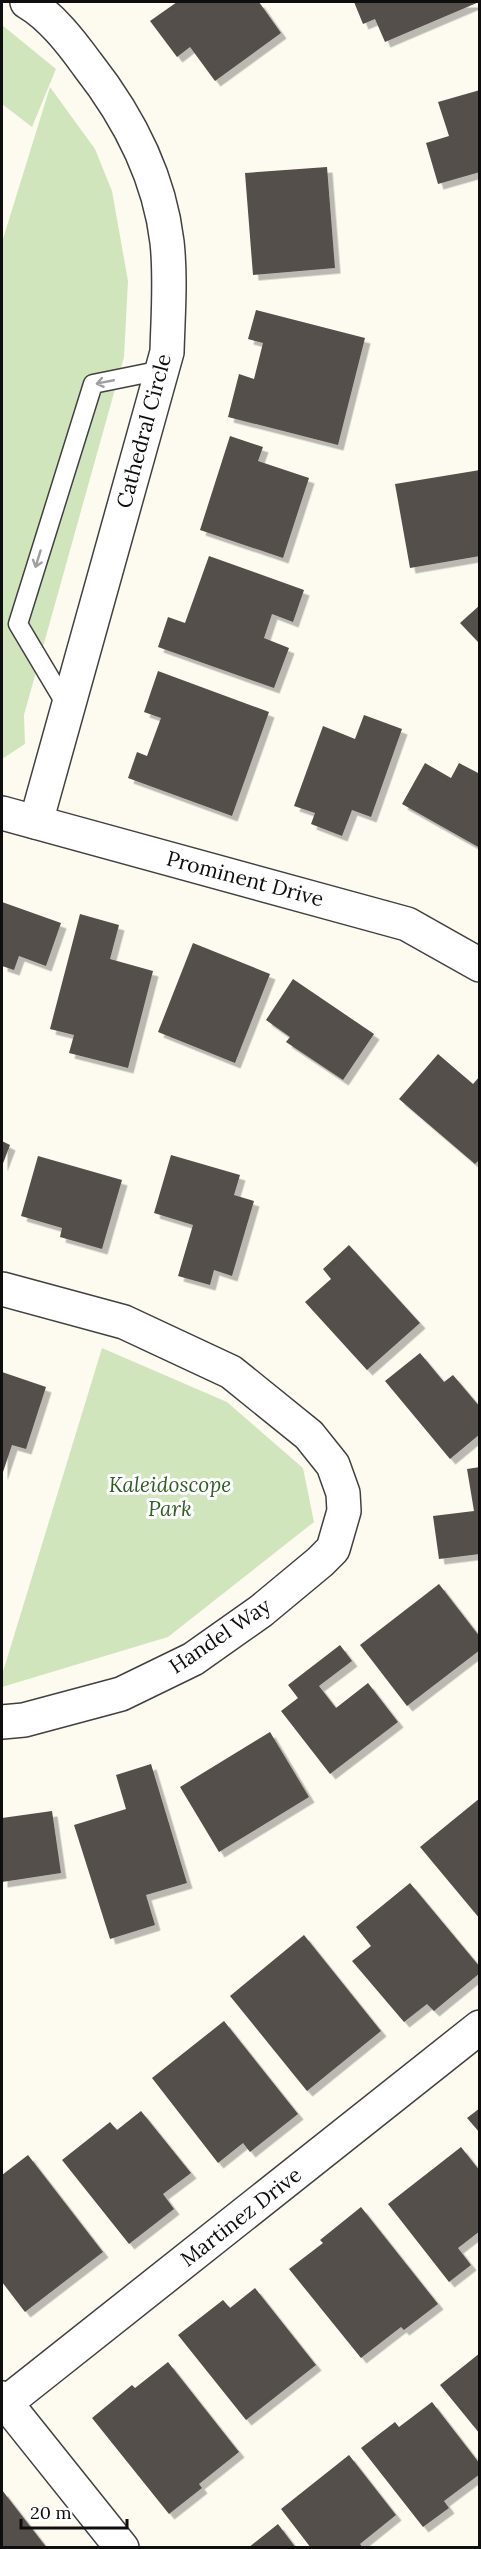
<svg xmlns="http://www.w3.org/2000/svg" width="481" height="2549" font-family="Lora,serif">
<defs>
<filter id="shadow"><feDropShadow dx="5.5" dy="5.5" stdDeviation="0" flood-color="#0004"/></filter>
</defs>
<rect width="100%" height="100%" fill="#fdfbf0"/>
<g fill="#d1e5bd">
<polygon points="2,25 56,69 32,127 2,104"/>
<polygon points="50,87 95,149 112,191 128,281 124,357 24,715 25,744 2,759 2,242"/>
<polygon points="102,1348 227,1402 303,1468 314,1522 168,1637 2,1687 2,1675"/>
</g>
<g fill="#554f4b" filter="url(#shadow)">
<polygon points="177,2 259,2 281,33 215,81 190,47 177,57 150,21"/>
<polygon points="354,2 479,2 385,42 375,19 363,24"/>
<polygon points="480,90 480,172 438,184 426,143 449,136 438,102"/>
<polygon points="327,167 335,268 253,275 245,173"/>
<polygon points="256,310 365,338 338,445 228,417 239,374 254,379 263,343 248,339"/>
<polygon points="230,436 263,447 258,461 309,478 283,558 200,530"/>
<polygon points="480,470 480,556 410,568 395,484"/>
<polygon points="209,556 304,590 293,622 272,614 264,638 289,648 274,688 158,647 168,617 185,623"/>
<polygon points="480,605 480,644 460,623"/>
<polygon points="158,671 269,712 232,816 128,778 137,752 147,756 161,718 144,712"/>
<polygon points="364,715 402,729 371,817 352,810 342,836 311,824 315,813 294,806 323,726 355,739"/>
<polygon points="425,763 451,778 459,763 480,774 480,848 402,804"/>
<polygon points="2,902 61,923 46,966 19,956 14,970 2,966"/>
<polygon points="80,914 119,925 110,959 153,971 128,1068 69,1053 74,1035 50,1029"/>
<polygon points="193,943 270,974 235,1063 158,1032"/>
<polygon points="293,979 374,1034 343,1080 286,1042 290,1037 266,1020"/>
<polygon points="438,1054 473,1084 480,1076 480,1159 475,1164 399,1099"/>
<polygon points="2,1141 10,1145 2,1166"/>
<polygon points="171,1155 240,1175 234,1195 254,1201 232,1276 214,1270 210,1285 178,1276 193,1225 154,1213"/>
<polygon points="38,1156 122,1180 102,1249 60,1237 62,1228 21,1216"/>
<polygon points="349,1245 420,1323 367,1370 305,1302 331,1279 323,1269"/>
<polygon points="420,1353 444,1382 453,1375 480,1407 480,1434 450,1459 385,1381"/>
<polygon points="2,1372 46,1387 26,1449 12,1445 2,1475"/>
<polygon points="480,1467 480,1554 439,1559 433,1516 474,1511 467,1469"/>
<polygon points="439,1584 480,1637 480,1650 407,1706 360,1645"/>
<polygon points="340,1645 352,1661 319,1686 336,1708 368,1683 398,1722 330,1774 281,1711 298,1698 288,1685"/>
<polygon points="270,1732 309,1797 219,1852 180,1787"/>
<polygon points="151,1764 187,1883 146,1895 155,1925 110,1939 74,1825 126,1809 116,1775"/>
<polygon points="480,1798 480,1919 420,1847"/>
<polygon points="52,1811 61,1873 2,1882 2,1818"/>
<polygon points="410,1883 480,1967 480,1973 434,2011 427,2004 404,2022 352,1961 371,1946 356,1927"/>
<polygon points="304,1935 381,2031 307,2091 230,1996"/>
<polygon points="224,2021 298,2114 250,2152 243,2143 218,2163 152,2078"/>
<polygon points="480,2108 480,2133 467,2118"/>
<polygon points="141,2111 191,2173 163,2194 174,2209 129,2244 62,2160 110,2122 117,2130"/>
<polygon points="461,2147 480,2171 480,2231 458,2248 471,2265 449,2282 388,2204"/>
<polygon points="28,2155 103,2252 25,2312 2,2282 2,2175"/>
<polygon points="361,2207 438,2304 404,2330 401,2327 361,2358 289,2269 323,2243 320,2240"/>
<polygon points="255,2288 316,2365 246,2420 178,2335 223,2300 230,2308"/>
<polygon points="480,2353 480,2434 440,2385"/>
<polygon points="168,2362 239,2452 199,2484 202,2488 169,2514 92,2418 132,2385 135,2388"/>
<polygon points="432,2402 480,2464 480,2474 444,2501 449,2508 423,2527 361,2448 395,2422 399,2427"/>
<polygon points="349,2455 396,2515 360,2544 363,2548 311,2548 281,2509"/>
<polygon points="2,2490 47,2548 2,2548"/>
<polygon points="278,2524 296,2548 248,2548"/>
</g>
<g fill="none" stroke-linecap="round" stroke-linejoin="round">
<defs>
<polyline id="lane" points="68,708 18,624 93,384 162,370"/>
<g id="street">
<path d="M 27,2 C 51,16 71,42 87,64 C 128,116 159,174 167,242 C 171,278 168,315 167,352 L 36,822"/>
<polyline points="2,813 407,924 480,965"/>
<polyline points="2,1289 124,1322 231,1372 309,1435 333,1465 343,1493 344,1511 333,1549 320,1562 261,1611 193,1659 121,1694 24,1720 2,1722"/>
<polyline points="2,2398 122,2548"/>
<polyline points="2,2406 480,2027"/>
</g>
</defs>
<use href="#lane" stroke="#414141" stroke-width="21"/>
<use href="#street" stroke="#414141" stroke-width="36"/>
<use href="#lane" stroke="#fff" stroke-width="18"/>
<use href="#street" stroke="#fff" stroke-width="33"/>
</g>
<defs><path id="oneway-shaft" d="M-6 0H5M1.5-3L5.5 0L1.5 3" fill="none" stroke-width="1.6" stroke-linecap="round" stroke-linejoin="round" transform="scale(1.5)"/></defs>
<g stroke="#9f9f9f">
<use href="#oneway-shaft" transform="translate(105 382) rotate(169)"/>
<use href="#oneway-shaft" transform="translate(38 559) rotate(107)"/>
</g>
<g text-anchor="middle" stroke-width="6" stroke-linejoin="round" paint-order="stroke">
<g font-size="21" fill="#0e0e0e" stroke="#fff">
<text transform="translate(144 431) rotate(-75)" y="7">Cathedral Circle</text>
<text transform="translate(245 879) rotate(15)" y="7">Prominent Drive</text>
<text transform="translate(220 1636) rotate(-34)" y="7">Handel Way</text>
<text transform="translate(241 2217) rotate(-38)" y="7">Martinez Drive</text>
</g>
<g font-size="21" font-style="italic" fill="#305f25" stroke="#fff">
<text x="170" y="1492">Kaleidoscope<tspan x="170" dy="24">Park</tspan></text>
</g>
</g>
<rect width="481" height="2549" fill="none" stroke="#0e0e0e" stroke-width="6"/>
<path d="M21 2519v9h106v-9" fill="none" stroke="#0e0e0e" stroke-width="3"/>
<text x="30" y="2519" font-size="18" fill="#0e0e0e" stroke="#ffffff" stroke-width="4.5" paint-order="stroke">20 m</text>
</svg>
